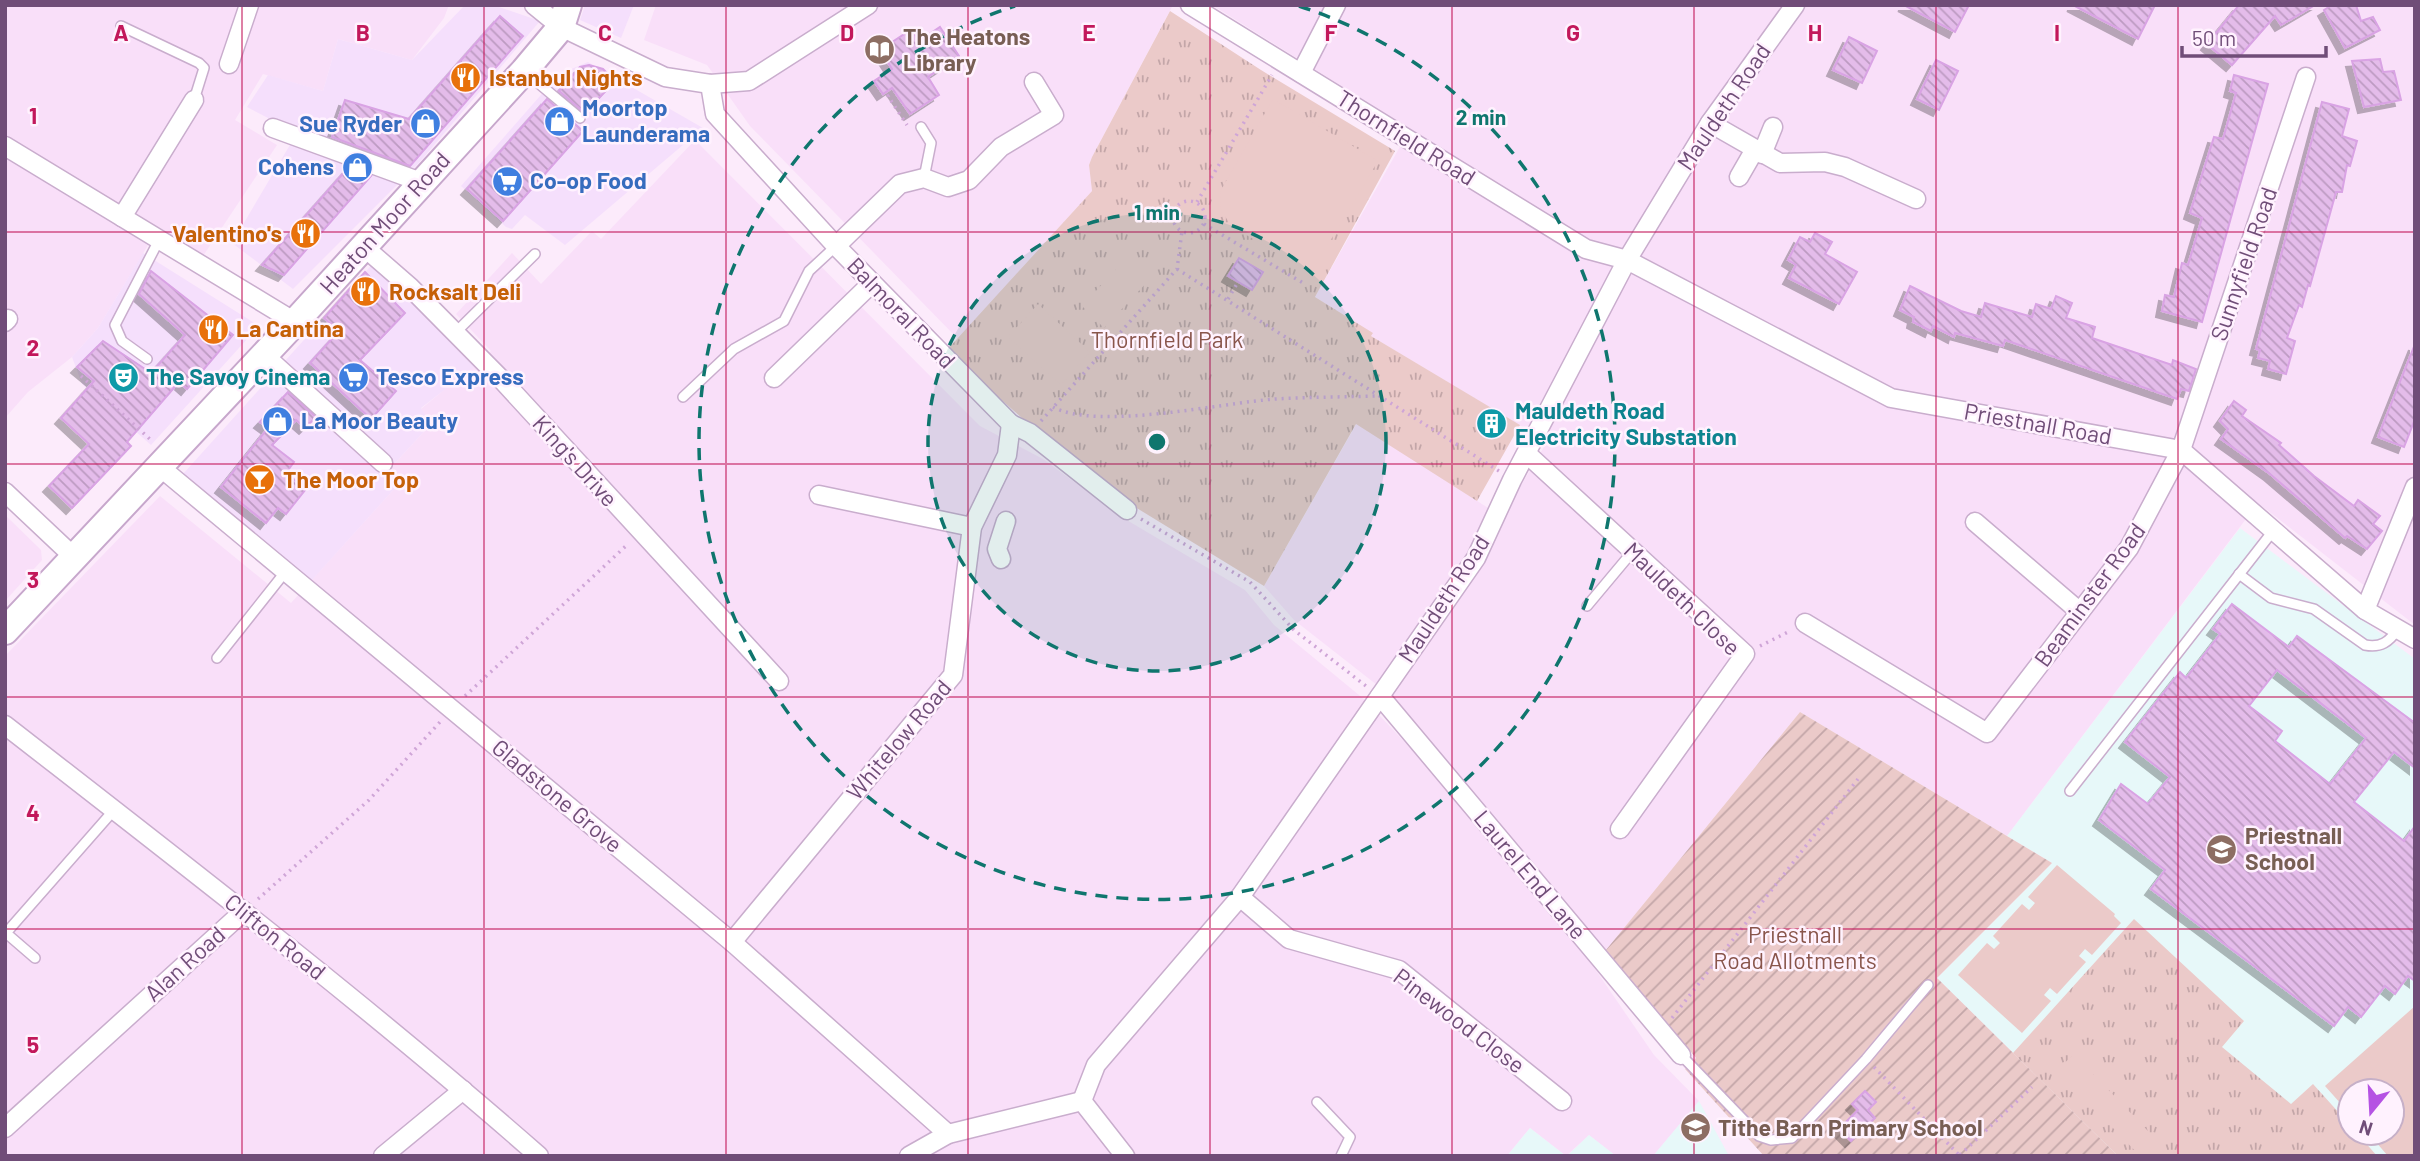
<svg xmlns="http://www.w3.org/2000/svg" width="2420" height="1161" font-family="Barlow,sans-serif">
<defs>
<pattern id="grass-tufts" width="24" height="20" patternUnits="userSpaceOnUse" patternTransform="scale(1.75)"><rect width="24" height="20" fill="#ebcac9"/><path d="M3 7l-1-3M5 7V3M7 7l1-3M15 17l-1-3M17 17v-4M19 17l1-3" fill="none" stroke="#c3a6a8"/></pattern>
<pattern id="garden-furrows" width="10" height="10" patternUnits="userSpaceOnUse" patternTransform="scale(1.75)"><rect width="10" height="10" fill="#ebcac9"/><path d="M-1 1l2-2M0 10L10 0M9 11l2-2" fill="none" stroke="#c3a6a8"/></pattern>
<pattern id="building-back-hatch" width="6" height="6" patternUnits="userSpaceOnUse" patternTransform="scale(1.75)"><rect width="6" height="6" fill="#e4bcea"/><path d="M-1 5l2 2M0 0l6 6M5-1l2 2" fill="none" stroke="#bd9bc2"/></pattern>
<filter id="shadow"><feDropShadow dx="-6" dy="6" stdDeviation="0" flood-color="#0004"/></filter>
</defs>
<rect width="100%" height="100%" fill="#fcebfb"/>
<g fill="#f9dff9">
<polygon points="5,5 449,5 444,18 412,60 338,39 323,91 263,74 235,120 277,145 203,256 159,227 98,328 72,357 28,392 5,418"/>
<polygon points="656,5 1173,5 1092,157 1089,165 1092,191 958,339 750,126 707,65 644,40"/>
<polygon points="1212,5 2415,5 2415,625 2258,503 2007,836 1800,712 1606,950 1377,685 1294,620 1264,586 1357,423 1502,517 1547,442 1371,336 1372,333 1315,297 1410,129"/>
<polygon points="695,140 980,426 1043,459 1125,519 1245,590 1274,625 1365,700 1414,752 1593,966 1654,1055 1699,1101 1653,1156 1616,1156 1589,1135 1566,1156 1530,1128 1507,1156 5,1156 5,656 160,496 291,603 395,488 384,475 431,424 421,409 491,351 456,314 512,253 541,284 592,231 601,239"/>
<polygon points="5,515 41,550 42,560 5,601"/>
</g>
<g fill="#f5dffc">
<polygon points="465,5 493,5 540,21 418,164 293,289 232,243 297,133 247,107 268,75 323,91 338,39 412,60"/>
<polygon points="585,5 634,5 621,38 580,20"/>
<polygon points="588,62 703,128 565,245 525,215 512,229 506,227 461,186 547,88 569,70"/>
<polygon points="143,253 259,326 151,445 82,384 72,357 98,328"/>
<polygon points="377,259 479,363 421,408 431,424 384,475 395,488 312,580 183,474"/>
</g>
<g fill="#e7f8f9" fill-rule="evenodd">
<path d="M 2240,528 L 2415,659 L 2415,1156 L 2118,1156 L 1937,978 L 2052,863 L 2007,836 ZM 2350,1091 L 2392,1091 L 2392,1133 L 2350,1133 Z"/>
<polygon points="1699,1101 1729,1156 1653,1156"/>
<polygon points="1530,1128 1566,1156 1507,1156"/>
<polygon points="1589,1135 1616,1156 1567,1156"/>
</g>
<g fill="url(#grass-tufts)">
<polygon points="1170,11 1261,70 1395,151 1315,297 1373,333 1371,336 1520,425 1477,501 1356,424 1264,586 1122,499 1048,441 946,351 1092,191 1089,165 1092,157"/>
<polygon points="2134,919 2244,1021 2222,1047 2291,1104 2313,1084 2350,1125 2350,1133 2357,1133 2377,1156 2118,1156 2013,1053"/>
</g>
<polygon fill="url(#garden-furrows)" points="1800,712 2052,863 1937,978 2118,1156 1764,1156 1685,1069 1696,1058 1606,950"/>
<g fill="#ebcac9">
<polygon points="1273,99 1378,161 1311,273 1231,226 1220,208 1221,190"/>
<polygon points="1128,256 1151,278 1104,328 1082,306"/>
<polygon points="1038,304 1090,352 1061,385 1008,337"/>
<polygon points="2057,865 2115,914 2114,916 2121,923 2092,955 2085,949 2079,956 2086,962 2057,994 2050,988 2044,995 2051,1001 2022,1033 1958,975 1987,943 1994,949 2000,943 1993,936 2022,904 2029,910 2035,903 2028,897"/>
<polygon points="2415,1006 2415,1156 2388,1156 2368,1133 2392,1133 2392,1091 2350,1091 2350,1114 2325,1086"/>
<polygon points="2074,1054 2172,1156 2140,1156 2057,1070"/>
</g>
<g fill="url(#building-back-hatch)" stroke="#d9a3e4" stroke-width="2" fill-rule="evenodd" filter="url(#shadow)">
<polygon points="1904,5 1969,5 1955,32"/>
<polygon points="2073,5 2155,5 2138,39"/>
<polygon points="2239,5 2315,5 2281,25 2275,16 2232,65 2207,44"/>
<polygon points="2332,5 2356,5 2361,21 2373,17 2380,30 2345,48 2324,10"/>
<polygon points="500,16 523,36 410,166 332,137 345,100 409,119"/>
<polygon points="940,27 959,56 928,77 939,95 910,114 892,88 883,94 874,81 892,69 880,50 912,29 919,41"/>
<polygon points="1849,37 1877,51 1862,83 1833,70"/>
<polygon points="2380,59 2383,72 2394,71 2401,100 2364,107 2352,61"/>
<polygon points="1936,60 1958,71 1939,110 1917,99"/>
<polygon points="589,65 603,69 615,81 585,113 559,91 580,67"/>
<polygon points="2234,75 2268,84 2202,322 2162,311 2165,295 2174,297 2182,263 2188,265 2202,218 2190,213 2214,137 2223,139 2236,93 2230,91"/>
<polygon points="547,99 583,131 503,221 467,189"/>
<polygon points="2322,102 2349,109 2342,136 2357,141 2350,166 2347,165 2342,192 2336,192 2310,286 2308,285 2302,307 2299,305 2287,338 2295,341 2286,374 2268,369 2270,361 2258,358 2260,350 2256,349"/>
<polygon points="348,168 371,176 284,275 262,265"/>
<polygon points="1815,233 1832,242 1825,254 1857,272 1839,304 1789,278 1796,265 1788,260 1800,237 1810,242"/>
<polygon points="1239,258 1263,272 1252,290 1228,276"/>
<polygon points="151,271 233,335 187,389 179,382 127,442 131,446 72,508 49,486 89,444 61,418 94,381 77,367 103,341 151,373 185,335 139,294"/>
<polygon points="365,272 405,313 360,360 396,391 371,419 310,363 339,331 324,318"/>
<polygon points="1910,286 1961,311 1981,317 1985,303 2032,317 2036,304 2051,309 2056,296 2072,303 2066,318 2095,327 2092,338 2172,365 2173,360 2196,369 2189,391 2181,389 2177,399 2005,340 2003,346 1955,333 1954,337 1933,326 1931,331 1913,322 1914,317 1900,310"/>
<polygon points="2415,344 2415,419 2404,447 2378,437"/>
<polygon points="288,392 316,417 305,428 296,420 272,445 294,462 286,473 306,489 286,514 278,508 266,523 221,487 268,428 260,422"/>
<polygon points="2234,401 2246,410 2242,416 2281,443 2279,445 2314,476 2354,506 2358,500 2380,516 2373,524 2382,531 2367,549 2347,536 2345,538 2270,474 2221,439 2228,429 2220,421"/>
<path d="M 2232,604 L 2289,647 L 2297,636 L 2415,723 L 2415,768 L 2394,752 L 2354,802 L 2404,841 L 2415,826 L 2415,981 L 2408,976 L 2395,994 L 2385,986 L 2361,1017 L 2348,1007 L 2334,1026 L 2151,889 L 2165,870 L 2099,820 L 2121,784 L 2148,804 L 2170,777 L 2125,742 L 2180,672 L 2186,678 L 2220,634 L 2213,629 ZM 2277,670 L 2366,738 L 2330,784 L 2275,741 L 2282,731 L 2249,706 Z"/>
<polygon points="1865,1091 1876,1102 1868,1110 1875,1118 1851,1141 1839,1129 1858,1110 1852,1104"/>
</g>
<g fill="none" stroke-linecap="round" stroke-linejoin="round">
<defs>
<g id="lane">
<polyline points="121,26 199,63 204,68 194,100"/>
<polyline points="525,72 580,118"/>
<polyline points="921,127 931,143 924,178"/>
<polyline points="455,333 535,254"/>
<polyline points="147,359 122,341 115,325 159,240"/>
<polyline points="683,397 734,349 784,321 809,271 836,246"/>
<path d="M 2239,574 L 2271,598 L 2314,609 L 2365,645 C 2381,648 2389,642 2398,629"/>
<polyline points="1587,606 1633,551"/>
<polyline points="217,658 286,571"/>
<polyline points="2070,791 2273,531"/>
<polyline points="35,958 6,933 114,810"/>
<polyline points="1681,1055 1759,1136 1771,1140 1792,1138 1866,1059 1928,985"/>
<polyline points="1317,1102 1350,1137 1341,1156"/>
</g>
<g id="street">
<polyline points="534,5 561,27 665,77 710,84 749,81 868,5"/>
<polyline points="1190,5 1586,249 1627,260 1891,398 2181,450 2365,610 2415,639"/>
<polyline points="229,64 249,5"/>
<polyline points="1301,73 1336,5"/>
<polyline points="710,84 715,114 836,246 1011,424 1030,433 1127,510"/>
<polyline points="1710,123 1780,163 1825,162 1845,167 1916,199"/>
<polyline points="273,128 421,182"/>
<polyline points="5,146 295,322"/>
<polyline points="1762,154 1773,127"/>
<polyline points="1739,177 1754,151"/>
<polyline points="122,217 194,100"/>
<polyline points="836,246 900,184 924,178 948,187 969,180 1001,147 1054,115 1034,82"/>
<polyline points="364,247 410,287 501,379 779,681"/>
<polyline points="5,322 8,319"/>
<polyline points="264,355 383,463"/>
<polyline points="774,378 872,283"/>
<polyline points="1527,454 1745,654 1620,829"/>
<polyline points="160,467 732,942 948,1134"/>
<polyline points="5,492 75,558"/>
<polyline points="819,495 972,527"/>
<polyline points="1975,522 2080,612"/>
<polyline points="1001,559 997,549 1006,521"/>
<polyline points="2365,610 2415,487"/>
<polyline points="1805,623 1987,733 2129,548 2181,450 2306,77"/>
<polyline points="1380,696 1681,1055"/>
<path d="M 5,725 C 186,866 367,1005 539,1156"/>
<polyline points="1240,897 1289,939 1399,970 1562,1101"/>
<polyline points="732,942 953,675 972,527 1007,455 1011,424"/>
<polyline points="1082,1101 1096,1065 1240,897 1476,558 1512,480 1627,260 1710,123 1795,5"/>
<polyline points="1082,1101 1125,1156"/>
<polyline points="5,1128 244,911"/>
<polyline points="383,1156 463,1090"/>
<polyline points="909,1156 948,1134 1082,1101"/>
</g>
<polyline id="secondary" points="5,631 295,322 524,71 561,27 568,5"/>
</defs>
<use href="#lane" stroke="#c9adcd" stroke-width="12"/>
<use href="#street" stroke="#c9adcd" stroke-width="21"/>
<use href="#secondary" stroke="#c7a7cc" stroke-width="30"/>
<g stroke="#cfa5d7" stroke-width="3.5" stroke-dasharray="2 5" stroke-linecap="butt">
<polyline points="895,91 888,96 907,125"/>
<circle cx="1189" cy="217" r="16"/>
<polyline points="1197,202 1272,75"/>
<polyline points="1204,224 1303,283"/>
<polyline points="1177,269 1499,471"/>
<polyline points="1228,299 1238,282"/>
<polyline points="81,376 152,441"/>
<path d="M 1053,407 C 1097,431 1221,403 1275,399 C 1309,397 1343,397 1377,396"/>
<polyline points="1041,421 1177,269 1182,231"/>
<polyline points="1141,519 1250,582 1294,630 1366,686"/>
<polyline points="1760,646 1790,631"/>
<polyline points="465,696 628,544"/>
<polyline points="258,899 369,800 440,722"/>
<polyline points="1672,1018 1858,779"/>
<polyline points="1874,1067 1960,1156"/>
<polyline points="1960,1155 2032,1087"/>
</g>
<use href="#lane" stroke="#fff" stroke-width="9"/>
<use href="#street" stroke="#fff" stroke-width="18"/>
<use href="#secondary" stroke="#fff" stroke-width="26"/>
</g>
<path fill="none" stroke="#c2185b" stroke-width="2" stroke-opacity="0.55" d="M 242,5 L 242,1156M 484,5 L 484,1156M 726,5 L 726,1156M 968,5 L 968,1156M 1210,5 L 1210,1156M 1452,5 L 1452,1156M 1694,5 L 1694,1156M 1936,5 L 1936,1156M 2178,5 L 2178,1156M 5,232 L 2415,232M 5,464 L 2415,464M 5,697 L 2415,697M 5,929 L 2415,929"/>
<circle cx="1157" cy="442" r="229" fill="#0f766e" fill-opacity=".12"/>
<g fill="none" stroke="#0f766e" stroke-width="3.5" stroke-dasharray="12 9">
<circle cx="1157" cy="442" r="229"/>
<path d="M1299 6A458 458 0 1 1 1015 6"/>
</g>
<defs>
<symbol id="library-disc" viewBox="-11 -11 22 22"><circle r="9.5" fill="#8d6e63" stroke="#fff2fe"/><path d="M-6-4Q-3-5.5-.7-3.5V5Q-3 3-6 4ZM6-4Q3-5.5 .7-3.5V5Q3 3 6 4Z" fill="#fff"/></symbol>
<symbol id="restaurant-disc" viewBox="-11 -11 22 22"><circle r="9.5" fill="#e8710a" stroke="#fff2fe"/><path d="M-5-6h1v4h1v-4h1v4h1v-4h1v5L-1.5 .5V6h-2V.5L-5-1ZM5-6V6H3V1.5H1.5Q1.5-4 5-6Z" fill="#fff"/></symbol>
<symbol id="shop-disc" viewBox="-11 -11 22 22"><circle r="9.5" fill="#3f7fe0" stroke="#fff2fe"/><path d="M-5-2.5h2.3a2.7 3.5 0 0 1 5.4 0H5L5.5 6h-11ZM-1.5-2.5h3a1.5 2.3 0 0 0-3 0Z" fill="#fff"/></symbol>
<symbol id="supermarket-disc" viewBox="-11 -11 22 22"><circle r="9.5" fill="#3f7fe0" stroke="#fff2fe"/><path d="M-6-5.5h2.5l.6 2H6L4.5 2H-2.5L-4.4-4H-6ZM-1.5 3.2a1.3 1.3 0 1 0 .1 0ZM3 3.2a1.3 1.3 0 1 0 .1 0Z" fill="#fff"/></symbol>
<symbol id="theatre-disc" viewBox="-11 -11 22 22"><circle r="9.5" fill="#0f9aa8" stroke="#fff2fe"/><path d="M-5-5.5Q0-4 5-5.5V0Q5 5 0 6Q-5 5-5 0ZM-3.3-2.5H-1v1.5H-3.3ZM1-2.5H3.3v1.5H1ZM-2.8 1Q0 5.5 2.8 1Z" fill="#fff"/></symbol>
<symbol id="building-disc" viewBox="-11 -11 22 22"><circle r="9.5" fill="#0f9aa8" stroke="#fff2fe"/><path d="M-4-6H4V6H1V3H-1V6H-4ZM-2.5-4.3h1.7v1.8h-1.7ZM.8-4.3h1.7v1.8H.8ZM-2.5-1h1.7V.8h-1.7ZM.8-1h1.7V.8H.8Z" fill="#fff"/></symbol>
<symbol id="bar-disc" viewBox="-11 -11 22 22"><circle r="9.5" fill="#e8710a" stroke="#fff2fe"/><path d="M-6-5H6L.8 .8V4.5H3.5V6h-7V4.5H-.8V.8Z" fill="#fff"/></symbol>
<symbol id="school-disc" viewBox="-11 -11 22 22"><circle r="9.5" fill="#8d6e63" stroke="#fff2fe"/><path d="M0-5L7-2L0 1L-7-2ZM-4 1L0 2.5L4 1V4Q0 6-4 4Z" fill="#fff"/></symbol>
</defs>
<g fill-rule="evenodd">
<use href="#library-disc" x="862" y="32" width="35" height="35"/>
<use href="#restaurant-disc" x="448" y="60" width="35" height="35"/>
<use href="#shop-disc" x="542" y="104" width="35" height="35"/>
<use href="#shop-disc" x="408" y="106" width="35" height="35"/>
<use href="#shop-disc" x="340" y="150" width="35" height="35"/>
<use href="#supermarket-disc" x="490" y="164" width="35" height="35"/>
<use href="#restaurant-disc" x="288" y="216" width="35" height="35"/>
<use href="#restaurant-disc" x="348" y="274" width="35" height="35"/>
<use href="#restaurant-disc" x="196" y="312" width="35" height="35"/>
<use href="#theatre-disc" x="106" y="360" width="35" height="35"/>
<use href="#supermarket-disc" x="336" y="360" width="35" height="35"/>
<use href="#shop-disc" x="260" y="404" width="35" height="35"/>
<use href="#building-disc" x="1474" y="406" width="35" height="35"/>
<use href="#bar-disc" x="242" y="462" width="35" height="35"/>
<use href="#school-disc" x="2204" y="832" width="35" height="35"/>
<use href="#school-disc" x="1678" y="1110" width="35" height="35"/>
</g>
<g text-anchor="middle" stroke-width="5" stroke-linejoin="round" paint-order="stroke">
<g font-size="23" font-weight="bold" fill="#785e54" stroke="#fff2fe" text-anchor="start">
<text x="903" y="45">The Heatons<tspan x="903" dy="26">Library</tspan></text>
<text x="2245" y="844">Priestnall<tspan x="2245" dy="26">School</tspan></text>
<text x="1718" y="1136">Tithe Barn Primary School</text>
</g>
<g font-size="23" font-weight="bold" fill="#c56008" stroke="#fff2fe" text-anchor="start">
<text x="489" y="86">Istanbul Nights</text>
<text x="282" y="242" text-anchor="end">Valentino's</text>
<text x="389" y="300">Rocksalt Deli</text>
<text x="236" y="337">La Cantina</text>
<text x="283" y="488">The Moor Top</text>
</g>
<g font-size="23" fill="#704d78" stroke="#fff2fe">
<text transform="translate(1724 107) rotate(-56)" y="8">Mauldeth Road</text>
<text transform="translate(1406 138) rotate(32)" y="8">Thornfield Road</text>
<text transform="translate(385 223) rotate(-48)" y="8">Heaton Moor Road</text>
<text transform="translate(2244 264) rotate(-71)" y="8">Sunnyfield Road</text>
<text transform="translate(901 313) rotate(46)" y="8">Balmoral Road</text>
<text transform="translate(2038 424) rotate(10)" y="8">Priestnall Road</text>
<text transform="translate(575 461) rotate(48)" y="8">King's Drive</text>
<text transform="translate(2090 595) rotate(-54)" y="8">Beaminster Road</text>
<text transform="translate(1444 599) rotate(-57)" y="8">Mauldeth Road</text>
<text transform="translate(1682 599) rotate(44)" y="8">Mauldeth Close</text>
<text transform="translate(899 740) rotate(-50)" y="8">Whitelow Road</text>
<text transform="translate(557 796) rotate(40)" y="8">Gladstone Grove</text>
<text transform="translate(1530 875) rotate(50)" y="8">Laurel End Lane</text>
<text transform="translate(275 937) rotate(39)" y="8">Clifton Road</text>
<text transform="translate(185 964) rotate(-42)" y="8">Alan Road</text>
<text transform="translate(1459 1021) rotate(37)" y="8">Pinewood Close</text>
</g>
<g font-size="23" font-weight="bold" fill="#366cbe" stroke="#fff2fe" text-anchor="start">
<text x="582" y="116">Moortop<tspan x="582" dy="26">Launderama</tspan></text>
<text x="402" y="132" text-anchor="end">Sue Ryder</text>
<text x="334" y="175" text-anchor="end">Cohens</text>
<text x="530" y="189">Co-op Food</text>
<text x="376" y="385">Tesco Express</text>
<text x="301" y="429">La Moor Beauty</text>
</g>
<g font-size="23" fill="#89554b" stroke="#fff2fe">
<text x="1167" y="348">Thornfield Park</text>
<text x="1795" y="943">Priestnall<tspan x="1795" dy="26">Road Allotments</tspan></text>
</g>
<g font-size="23" font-weight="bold" fill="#0d838f" stroke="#fff2fe" text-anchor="start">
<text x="146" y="385">The Savoy Cinema</text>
<text x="1515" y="419">Mauldeth Road<tspan x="1515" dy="26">Electricity Substation</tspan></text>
</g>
</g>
<g font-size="23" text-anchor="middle" font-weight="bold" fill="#c2185b" stroke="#fff2fe" stroke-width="5" stroke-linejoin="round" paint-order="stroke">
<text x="121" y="41">A</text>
<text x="363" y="41">B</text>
<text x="605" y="41">C</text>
<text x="847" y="41">D</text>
<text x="1089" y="41">E</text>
<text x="1331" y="41">F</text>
<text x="1573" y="41">G</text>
<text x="1815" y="41">H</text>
<text x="2057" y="41">I</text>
<text x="33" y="124">1</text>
<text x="33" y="356">2</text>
<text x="33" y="588">3</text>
<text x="33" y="821">4</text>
<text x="33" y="1053">5</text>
</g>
<circle cx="1157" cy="442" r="10" fill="#0f766e" stroke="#fff2fe" stroke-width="3.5"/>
<g font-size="21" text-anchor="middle" font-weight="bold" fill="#0f766e" stroke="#fff2fe" stroke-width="5" stroke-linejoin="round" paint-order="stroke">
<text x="1481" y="125">2 min</text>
<text x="1157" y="220">1 min</text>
</g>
<rect width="2420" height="1161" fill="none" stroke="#704d78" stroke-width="14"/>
<g transform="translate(2371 1112) rotate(198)"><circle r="33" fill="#fff2fe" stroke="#c6b0c8" stroke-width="2"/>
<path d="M0-5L12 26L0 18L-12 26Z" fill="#b553e3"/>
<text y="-10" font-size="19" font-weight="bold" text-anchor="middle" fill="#704d78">N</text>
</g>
<path d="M2182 46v10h144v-10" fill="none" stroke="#704d78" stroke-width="3.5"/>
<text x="2192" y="46" font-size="21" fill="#704d78" stroke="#fff2fe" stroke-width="5" paint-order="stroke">50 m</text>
</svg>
